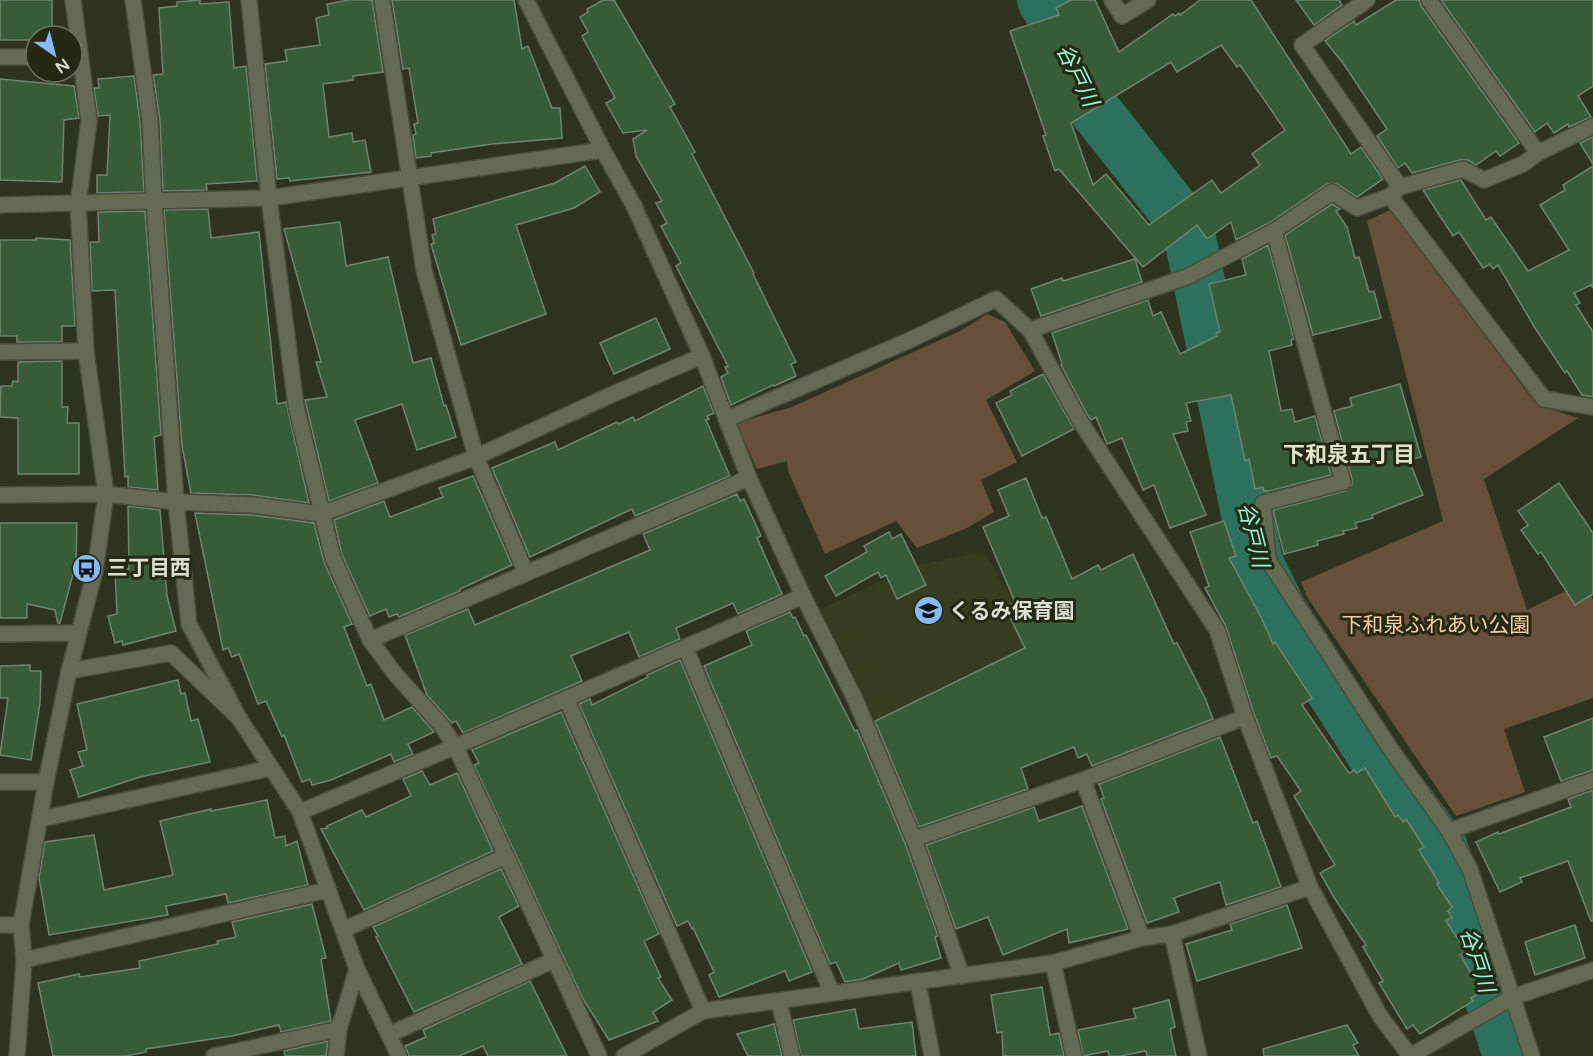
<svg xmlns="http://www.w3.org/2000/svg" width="1593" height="1056" font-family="'Varela Round','Noto Sans JP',sans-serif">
<rect width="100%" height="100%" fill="#2e331d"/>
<polygon fill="#363d1f" points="984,551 1008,592 1076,571 1113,672 901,775 845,656 820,610 910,567"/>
<g fill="#67503a">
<polygon points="1390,210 1536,404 1578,418 1484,479 1527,610 1584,582 1593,600 1593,698 1504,729 1525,792 1456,816 1307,597 1301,582 1443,521 1367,221"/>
<polygon points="987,314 1005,322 1035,371 986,400 1017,462 981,480 994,512 967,528 917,548 896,521 825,554 788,471 787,461 757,469 736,423 792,407 962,330"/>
</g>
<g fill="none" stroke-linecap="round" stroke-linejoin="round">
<polyline stroke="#2c705e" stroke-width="52" points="1043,0 1051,13 1090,104 1188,228 1257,562 1280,609 1371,752 1442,848 1509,1056"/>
</g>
<g fill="#365d38" stroke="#708470" stroke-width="1.5" fill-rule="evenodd">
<polygon points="0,0 52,0 52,36 36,36 36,40 0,40"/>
<polygon points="200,0 200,4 229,2 234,68 246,66 257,181 206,184 207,190 163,191 160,120 153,75 163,74 159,8 177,6 177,2"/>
<polygon points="349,0 372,0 383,72 353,76 353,80 323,84 329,137 352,133 353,142 365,140 371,172 290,181 289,178 277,179 265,64 287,61 285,50 320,45 316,18 329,15 327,4"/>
<polygon points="392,0 514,0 522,49 528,46 552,108 560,108 562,138 492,144 431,153 431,156 416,158 413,135 416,134 414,124 418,123 409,68 403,69"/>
<polygon points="603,0 614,0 675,104 670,107 695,152 692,154 754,273 753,274 796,362 791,364 796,376 774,386 773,385 731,405 721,377 728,373 725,367 728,366 676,266 681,263 661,226 667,223 656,203 662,201 636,156 633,139 647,130 623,133 606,103 615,98 582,36 588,32 580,17 588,12 587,9"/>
<path d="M 1071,0 L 1095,0 L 1119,52 L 1173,14 L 1175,16 L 1179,13 L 1180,15 L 1200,0 L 1251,0 L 1351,154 L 1361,147 L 1383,179 L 1357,197 L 1337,184 L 1327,184 L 1269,223 L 1236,240 L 1231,222 L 1207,239 L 1197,225 L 1143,267 L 1059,169 L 1055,171 L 1043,136 L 1046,135 L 1010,31 L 1059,15 L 1056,8 ZM 1221,45 L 1237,67 L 1240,65 L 1285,130 L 1252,154 L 1260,165 L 1221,193 L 1212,180 L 1149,225 L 1106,174 L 1093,185 L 1071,123 L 1171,62 L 1177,72 Z"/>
<polygon points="1296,0 1339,0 1342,5 1314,25"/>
<polygon points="1396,0 1419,0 1421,6 1519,143 1500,156 1496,151 1476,165 1468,160 1460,160 1412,173 1405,163 1398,168 1377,136 1387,129 1343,63 1325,41 1354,21 1356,25"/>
<polygon points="1441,0 1593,0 1593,86 1578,96 1591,117 1569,127 1568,124 1554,133 1547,123 1535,132"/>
<polygon points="134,76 140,122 144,192 97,193 97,175 107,175 110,115 98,116 94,88 99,88 98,79"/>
<polygon points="0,79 74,86 79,118 64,120 62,182 0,180"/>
<polygon points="1593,137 1593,164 1580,143"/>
<polygon points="585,166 600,192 574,208 516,225 546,314 461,345 431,244 434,243 432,235 436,234 433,219 555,183"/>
<polygon points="1593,166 1593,288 1591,285 1574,293 1580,303 1576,305 1593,332 1593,397 1582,395 1567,371 1565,373 1535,328 1498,265 1493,269 1490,264 1483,268 1459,232 1453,236 1423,190 1461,180 1486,220 1491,217 1528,271 1569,250 1540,205 1565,190 1563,185"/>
<polygon points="1332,204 1340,209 1336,211 1347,227 1355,258 1359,257 1369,292 1374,291 1381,318 1313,335 1285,235"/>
<polygon points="208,209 211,238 259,232 277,404 286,402 309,503 253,495 191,493 182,446 164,210"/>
<polygon points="145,211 161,435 154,437 158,490 128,487 128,476 125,477 115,290 92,291 90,242 99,242 98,212"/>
<polygon points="340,222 346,266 388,257 413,363 431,358 444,406 446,405 456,437 417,450 402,404 355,420 378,483 329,501 305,400 327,397 316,362 321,362 284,229"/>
<polygon points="36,238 70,240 75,326 62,326 62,342 17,342 17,336 0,336 0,240 36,240"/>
<polygon points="1268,245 1294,339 1291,340 1292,345 1269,351 1281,411 1292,409 1295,422 1315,416 1331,475 1269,491 1264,491 1263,487 1255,489 1249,459 1245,461 1231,395 1186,403 1191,421 1186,422 1188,431 1173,434 1206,515 1170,528 1154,485 1143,490 1122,438 1107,444 1096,417 1091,420 1088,416 1061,365 1062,364 1052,333 1148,300 1153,316 1161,312 1180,354 1217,336 1216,333 1220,332 1209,284 1246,275 1242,259"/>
<polygon points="1135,259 1142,282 1041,316 1031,289 1062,278 1063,281"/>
<polygon points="656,318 670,349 614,374 600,343"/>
<polygon points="62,361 62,407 68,407 67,423 79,423 79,474 18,474 18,418 0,417 1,386 12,386 13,381 18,382 18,362"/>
<polygon points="1043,374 1074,429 1022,456 996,403 1012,395 1010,391"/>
<polygon points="1400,384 1421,457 1409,460 1423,495 1372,515 1373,518 1355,523 1357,528 1343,531 1344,534 1317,541 1318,545 1284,554 1273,510 1345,491 1352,485 1352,479 1334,411 1352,406 1350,398"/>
<polygon points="703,386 714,413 707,416 709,419 706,420 730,476 635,516 632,509 530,557 492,468 555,442 558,450 617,422 619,424 633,417 635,421"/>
<polygon points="473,476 512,565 460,589 460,591 399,617 397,614 389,617 386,609 370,616 342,555 334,520 384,501 390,517 443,497 439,488"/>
<polygon points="1026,478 1042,518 1046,517 1072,579 1098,565 1101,570 1133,554 1174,644 1177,643 1205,698 1213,719 1092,766 1087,754 1078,758 1074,747 1021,768 1028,789 919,827 875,721 1025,648 1005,607 1015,602 983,527 1009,516 998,490"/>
<polygon points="1559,483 1593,533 1593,594 1575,605 1541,552 1538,554 1521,530 1528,525 1518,511"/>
<polygon points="737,494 740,501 744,499 761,536 757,538 782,594 738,614 733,603 676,628 680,639 639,657 629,632 571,656 582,681 463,733 456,721 452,723 427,695 405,635 468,609 475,625 650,550 643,534"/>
<polygon points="128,506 160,510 167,596 176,631 123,645 122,641 115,643 108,616 117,614 115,571 129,569"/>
<polygon points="195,513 252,515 314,523 324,562 352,624 344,627 367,686 371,684 384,720 412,707 434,732 408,744 413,754 394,762 391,754 331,780 312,785 310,779 302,782 284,735 282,737 266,701 258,704 239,654 232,657 228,648 223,650"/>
<polygon points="1224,521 1236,556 1229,558 1261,617 1273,644 1275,642 1312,698 1302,705 1349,773 1354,770 1356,773 1365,768 1395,817 1398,815 1403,822 1406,819 1424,847 1419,850 1439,883 1437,884 1452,907 1448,911 1452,917 1446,921 1466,951 1460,955 1482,991 1471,998 1473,1001 1420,1034 1413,1025 1407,1029 1379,983 1383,981 1363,947 1366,945 1335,899 1320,873 1335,865 1294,796 1301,791 1277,756 1271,758 1254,714 1226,627 1205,588 1209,586 1190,532"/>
<polygon points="0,523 77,523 76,563 60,623 58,624 55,610 27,604 27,618 0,618"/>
<polygon points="889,532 892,539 901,534 926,585 897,599 886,575 881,578 878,572 836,596 825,576 867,552 864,546"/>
<polygon points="790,612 793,618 795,617 804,636 806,635 855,731 857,730 905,843 938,936 935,937 941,958 901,970 899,963 863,979 845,982 836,962 830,964 704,666 752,645 746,631"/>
<polygon points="680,660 812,972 789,981 785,971 719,997 709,975 714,972 693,928 692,929 688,921 677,926 579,704 590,699 592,705 648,677 647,675"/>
<polygon points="30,665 30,671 41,671 40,703 31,760 0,755 8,698 0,698 0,666"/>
<polygon points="178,680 181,694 185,693 191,721 198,719 210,762 140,777 79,797 70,770 83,766 78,752 87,750 77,704"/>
<polygon points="561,712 659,934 644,941 661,977 658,978 672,1000 653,1012 658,1021 609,1040 583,999 474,765 479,763 472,750"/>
<polygon points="1593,718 1593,770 1561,781 1544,737"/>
<polygon points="1220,737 1253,823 1257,821 1281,887 1226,905 1220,882 1174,898 1179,912 1147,923 1101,799 1104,798 1099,784"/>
<polygon points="422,771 430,785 457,773 493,851 364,910 321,829 328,828 327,826 362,810 366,817 411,796 403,779"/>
<polygon points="1593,790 1593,921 1591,921 1568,861 1520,878 1522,882 1500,892 1476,842 1498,832 1499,834 1571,807 1568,799"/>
<polygon points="267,800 275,838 285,836 286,846 297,841 308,885 228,903 226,894 166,906 168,915 49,935 39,878 45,842 94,835 104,890 173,875 160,821 211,809 211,811"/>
<polygon points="1082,806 1128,929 1069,943 1067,929 1003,955 988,917 956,929 926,845 1034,807 1039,821"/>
<polygon points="501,869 519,906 499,917 522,964 414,1012 376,937 378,936 373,927"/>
<polygon points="312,904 326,958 321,959 331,1021 281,1032 279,1025 232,1036 146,1049 146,1052 126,1056 53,1056 38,983 79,974 80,977 140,968 139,961 218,944 217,941 236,937 232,922"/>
<polygon points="1287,905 1302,948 1197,981 1186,944 1232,930 1230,924"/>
<polygon points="1575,925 1585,958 1535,975 1525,942"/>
<polygon points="530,981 567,1056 488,1056 483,1046 459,1056 409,1056 405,1046 426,1037 423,1030"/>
<polygon points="1042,987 1050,1035 1059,1033 1064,1056 1003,1056 1002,1032 997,1033 991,995"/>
<polygon points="1169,1000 1175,1027 1170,1029 1176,1056 1147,1056 1146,1051 1120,1056 1109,1056 1108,1051 1083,1056 1078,1030 1136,1018 1133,1009"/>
<polygon points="855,1009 859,1029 912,1022 916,1056 801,1056 793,1020"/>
<polygon points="774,1024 782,1056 748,1056 737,1034"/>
<polygon points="1347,1025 1358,1043 1353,1045 1359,1056 1264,1056 1263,1049"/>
<polygon points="328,1041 326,1056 285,1056 284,1051"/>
</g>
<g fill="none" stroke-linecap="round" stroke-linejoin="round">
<defs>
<g id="minor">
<polyline points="133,0 150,121 154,202 176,502 189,624 239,718"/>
<polyline points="249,0 269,198 296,406 333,558 370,640 396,675 442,726 456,748 599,1056"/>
<polyline points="382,0 424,270 476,457 526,573"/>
<polyline points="526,0 603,150 634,206 702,356 749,478 803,596 855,699 914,839 962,976"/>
<polyline points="1112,0 1122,16 1148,0"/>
<polyline points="1367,0 1302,45 1400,187"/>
<polyline points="1429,0 1538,153"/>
<polyline points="0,57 36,57"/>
<polyline points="1390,196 1544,399 1593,407"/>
<polyline points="0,205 269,198 603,150"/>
<polyline points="1274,231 1343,482 1263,503 1268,560 1390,748 1449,831 1470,869 1532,1056"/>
<polyline points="1030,330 1187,277 1274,231 1332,192 1357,208 1390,196 1400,187 1463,169 1484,180 1523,164 1538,153 1593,126"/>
<polyline points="0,352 86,351"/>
<polyline points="727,419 910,340 996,299 1030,330 1080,421 1217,630 1245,717 1310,887 1380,1016 1410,1056"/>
<polyline points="0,495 106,494 176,502 253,505 321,514 476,457 613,394 702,356"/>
<polyline points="0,634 78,633"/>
<polyline points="370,640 749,478"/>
<polyline points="685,647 832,993"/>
<polyline points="69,671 171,653 239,718 300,812 357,969 399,1056"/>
<polyline points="566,698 703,1011"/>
<polyline points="1083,780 1142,938"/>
<polyline points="0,782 46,782"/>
<path d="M 300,812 C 468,742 635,669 803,596"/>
<polyline points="41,819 271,768"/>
<polyline points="1449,831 1593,780"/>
<polyline points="914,839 1083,780 1245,717"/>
<polyline points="0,925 21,925"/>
<polyline points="343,930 506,856"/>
<polyline points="1172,934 1199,1056"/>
<polyline points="24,960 328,890"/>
<polyline points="1053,963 1074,1056"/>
<polyline points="918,983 932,1056"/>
<polyline points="779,1002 792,1056"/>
<polyline points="390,1034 554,960"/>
<polyline points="17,1056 24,960 21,925 46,782 69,671 95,571 106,494 86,351 78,204 89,121 73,0"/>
<polyline points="214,1056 339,1029"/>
<polyline points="336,1056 339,1029 357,969"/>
<polyline points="624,1056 703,1011 1053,963 1142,938 1172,934 1310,887"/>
<polyline points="1410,1056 1513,997 1593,970"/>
</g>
</defs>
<use href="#minor" stroke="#4a4e3a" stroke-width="18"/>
<use href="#minor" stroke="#656b52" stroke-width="15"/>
</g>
<defs>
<symbol id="bus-disc" viewBox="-11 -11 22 22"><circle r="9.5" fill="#85bbfb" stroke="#252913"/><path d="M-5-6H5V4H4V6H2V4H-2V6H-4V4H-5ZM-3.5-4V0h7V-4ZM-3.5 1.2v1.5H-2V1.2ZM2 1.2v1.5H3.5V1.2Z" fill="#111"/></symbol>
<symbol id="school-disc" viewBox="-11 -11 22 22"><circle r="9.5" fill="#85bbfb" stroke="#252913"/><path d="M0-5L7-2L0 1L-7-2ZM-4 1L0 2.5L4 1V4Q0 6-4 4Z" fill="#111"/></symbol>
</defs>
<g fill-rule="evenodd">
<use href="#bus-disc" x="70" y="552" width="33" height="33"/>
<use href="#school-disc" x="912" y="594" width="33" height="33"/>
</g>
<g text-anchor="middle" stroke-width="6" stroke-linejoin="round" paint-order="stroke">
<g font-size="21" font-weight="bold" fill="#dcdfd1" stroke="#252913" text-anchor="start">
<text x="107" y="575">三丁目西</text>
<text x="949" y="618">くるみ保育園</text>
</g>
<g font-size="21" fill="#fdcb9b" stroke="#252913">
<text x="1436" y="632">下和泉ふれあい公園</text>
</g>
<g font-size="22" font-style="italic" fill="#90f5d7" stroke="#252913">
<text transform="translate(1078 75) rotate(64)" y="8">谷戸川</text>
<text transform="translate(1254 535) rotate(76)" y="8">谷戸川</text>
<text transform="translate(1478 960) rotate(72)" y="8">谷戸川</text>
</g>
<g font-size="22" font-weight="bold" fill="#dfe6c9" stroke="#252913">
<text x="1349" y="462">下和泉五丁目</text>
</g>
</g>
<g transform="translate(54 54) rotate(145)"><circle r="28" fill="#252913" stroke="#6e725f" stroke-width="1.5"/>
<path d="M0-4.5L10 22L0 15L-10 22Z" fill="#85bbfb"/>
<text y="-9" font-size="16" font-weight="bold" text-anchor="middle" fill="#dcdfd1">N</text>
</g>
</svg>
